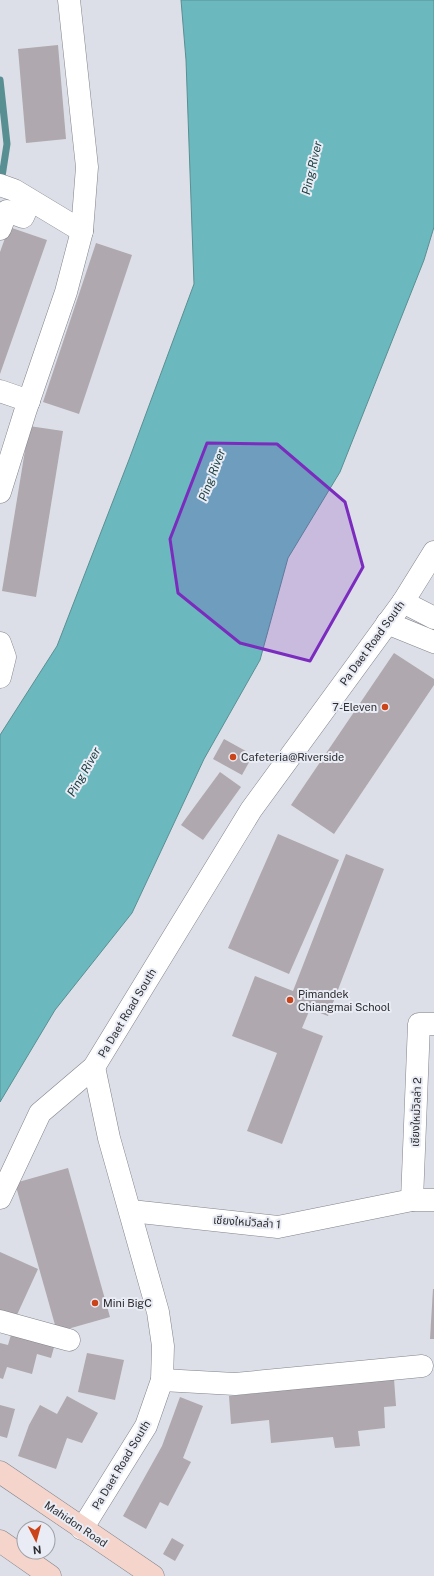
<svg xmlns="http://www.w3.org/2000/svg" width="434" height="1576" font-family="'Public Sans','Noto Sans Thai',sans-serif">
<rect width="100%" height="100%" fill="#dcdfe7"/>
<polygon fill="#6bb9be" stroke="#588f93" points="181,0 434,0 434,227 424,260 340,472 288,558 260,660 204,759 132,913 55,1010 0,1102 0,735 57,646 130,457 194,284 186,60"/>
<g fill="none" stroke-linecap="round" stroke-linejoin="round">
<polyline stroke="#588f93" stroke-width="7" points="0,80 7,144 1,183"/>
</g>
<g fill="#afa8ae">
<polygon points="58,45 66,139 26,143 18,49"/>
<polygon points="9,227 47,240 0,374 0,252"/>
<polygon points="96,243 132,255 79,414 43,402"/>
<polygon points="29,426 63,431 36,597 2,591"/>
<polygon points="394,653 434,679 434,685 334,834 291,805"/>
<polygon points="224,739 253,755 242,775 213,759"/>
<polygon points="220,772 241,787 203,840 181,825"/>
<polygon points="278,834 339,860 289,974 228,948"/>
<polygon points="346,854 384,869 328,1016 310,1009 302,1028 323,1036 282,1144 247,1131 277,1053 232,1036 255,976 293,991"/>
<polygon points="68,1168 110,1317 57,1332 15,1183"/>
<polygon points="0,1252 38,1269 16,1317 0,1310"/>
<polygon points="433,1289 434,1289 434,1339 430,1339"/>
<polygon points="13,1328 56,1340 51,1358 37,1354 32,1374 7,1367 3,1379 0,1378 0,1343 8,1345"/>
<polygon points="87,1353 124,1360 115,1400 78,1392"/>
<polygon points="394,1379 396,1406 384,1407 385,1428 358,1431 360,1446 335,1448 333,1437 271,1443 269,1420 231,1424 229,1396"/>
<polygon points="67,1396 98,1413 82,1443 67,1438 56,1469 18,1456 29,1425 40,1405 57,1414"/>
<polygon points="180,1397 203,1406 183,1458 191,1462 168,1506 160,1502 146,1529 123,1516 162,1446"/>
<polygon points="0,1405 15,1409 7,1438 0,1436"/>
<polygon points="172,1538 184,1545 175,1561 163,1554"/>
</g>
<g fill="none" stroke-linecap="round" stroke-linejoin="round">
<defs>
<g id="minor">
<polyline points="0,185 14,190 82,231"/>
<polyline points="0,229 7,211 23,217 30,201"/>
<polyline points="0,391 29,401"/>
<polyline points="0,492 25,412 66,292 82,231 87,167 69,0"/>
<polyline points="403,602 434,618"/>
<polyline points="387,623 434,642"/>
<polyline points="0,643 5,657 0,677"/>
<polyline points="412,1200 419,1024 434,1024"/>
<polyline points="131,1211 278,1227 412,1200 434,1200"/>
<polyline points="0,1321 69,1340"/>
<polyline points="162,1380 235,1384 422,1366"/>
</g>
<g id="tertiary">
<polyline points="0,1198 40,1113 94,1067 251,810 403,602 434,552"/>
<polyline points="82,1529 146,1426 162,1380 163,1346 158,1312 109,1138 94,1067"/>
</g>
<g id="secondary">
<polyline points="0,1472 153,1576"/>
<polyline points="0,1541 50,1576"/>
</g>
</defs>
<use href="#minor" stroke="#82848c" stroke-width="23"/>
<use href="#tertiary" stroke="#82848c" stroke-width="23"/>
<use href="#secondary" stroke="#82848c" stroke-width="23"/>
<use href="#minor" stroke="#fff" stroke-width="22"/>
<use href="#tertiary" stroke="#fff" stroke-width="22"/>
<use href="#secondary" stroke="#f4d4cb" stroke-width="22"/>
</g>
<path fill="#7b2cbf" fill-opacity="0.2" stroke="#7b2cbf" stroke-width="3" stroke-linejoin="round" d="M 207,443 L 277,444 L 345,502 L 363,567 L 310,661 L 240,643 L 178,593 L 170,539 Z"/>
<g fill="#cb4318" stroke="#eaecf5" stroke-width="1.5">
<circle cx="385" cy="707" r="4"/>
<circle cx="233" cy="757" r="4"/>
<circle cx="290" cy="1000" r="4"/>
<circle cx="95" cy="1303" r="4"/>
</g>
<g text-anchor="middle" stroke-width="4" stroke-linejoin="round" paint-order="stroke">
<g font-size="11" fill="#2c2d30" stroke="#eaecf5">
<text transform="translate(372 643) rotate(-54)" y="4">Pa Daet Road South</text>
<text transform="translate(127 1013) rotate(-59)" y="4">Pa Daet Road South</text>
<text transform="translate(416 1112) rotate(-88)" y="4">เชียงใหม่วิลล่า 2</text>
<text transform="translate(247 1222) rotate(4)" y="4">เชียงใหม่วิลล่า 1</text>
<text transform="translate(121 1465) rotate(-59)" y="4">Pa Daet Road South</text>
<text transform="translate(76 1524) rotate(34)" y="4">Mahidon Road</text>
</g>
<g font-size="11" fill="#2c2d30" stroke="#eaecf5" text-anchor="start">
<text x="377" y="711" text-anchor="end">7-Eleven</text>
<text x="241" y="761">Cafeteria@Riverside</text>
<text x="298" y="998">Pimandek<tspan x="298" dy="13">Chiangmai School</tspan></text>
<text x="103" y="1307">Mini BigC</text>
</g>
<g font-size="12" font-style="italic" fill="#1c4244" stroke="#eaecf5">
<text transform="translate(312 168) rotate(-77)" y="4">Ping River</text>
<text transform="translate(212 475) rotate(-69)" y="4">Ping River</text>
<text transform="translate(84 772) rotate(-60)" y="4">Ping River</text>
</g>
</g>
<g transform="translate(36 1540) rotate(174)"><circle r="19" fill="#eaecf5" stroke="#9ea0a6"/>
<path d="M0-3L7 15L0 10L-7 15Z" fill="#cb4318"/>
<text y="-6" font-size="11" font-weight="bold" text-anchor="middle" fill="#2c2d30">N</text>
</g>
</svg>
